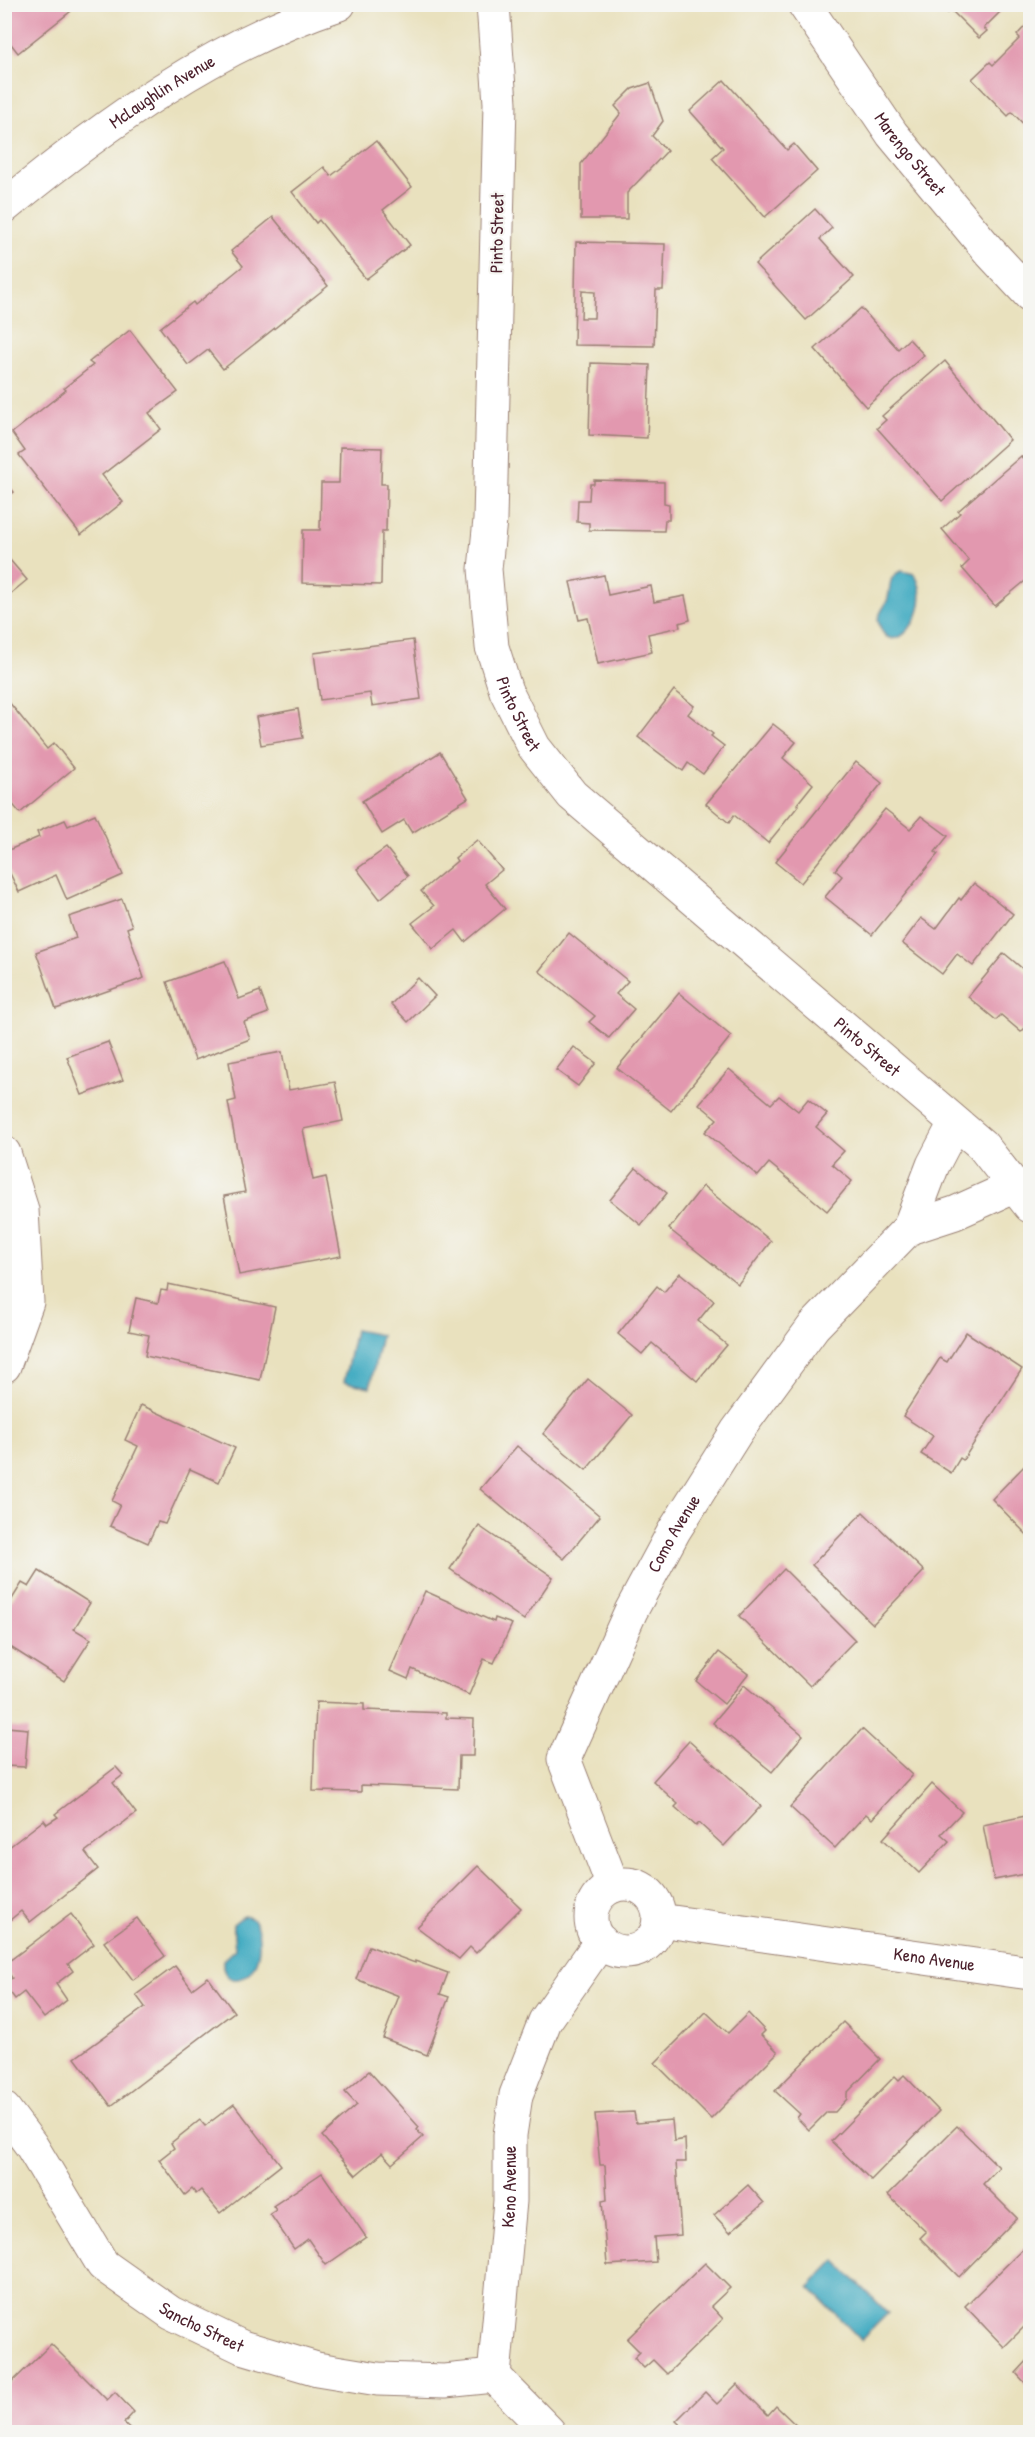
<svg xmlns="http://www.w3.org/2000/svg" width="1035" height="2437" font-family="'Patrick Hand',sans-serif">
<rect width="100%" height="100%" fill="#f6f6f2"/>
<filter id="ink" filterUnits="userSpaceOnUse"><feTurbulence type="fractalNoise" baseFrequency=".0167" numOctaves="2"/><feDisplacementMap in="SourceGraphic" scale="12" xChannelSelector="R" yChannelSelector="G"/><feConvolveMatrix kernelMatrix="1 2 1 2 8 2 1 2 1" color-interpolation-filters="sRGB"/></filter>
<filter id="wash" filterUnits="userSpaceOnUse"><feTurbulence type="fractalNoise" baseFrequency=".008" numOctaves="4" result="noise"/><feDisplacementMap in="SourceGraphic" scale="24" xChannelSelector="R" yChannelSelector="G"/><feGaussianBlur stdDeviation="1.35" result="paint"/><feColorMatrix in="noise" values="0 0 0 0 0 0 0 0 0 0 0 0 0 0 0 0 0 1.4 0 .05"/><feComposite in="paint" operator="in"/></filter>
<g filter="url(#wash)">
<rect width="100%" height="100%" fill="#e9e1be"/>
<g fill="#41aac1" stroke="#466476" stroke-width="1.5">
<path d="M 902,571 L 914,574 C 939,609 888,670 878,619 C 880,612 884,607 887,601 C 892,588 886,576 902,571 Z"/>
<polygon points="355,1330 381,1335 370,1387 344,1382"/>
<path d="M 243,1916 C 252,1917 256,1921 258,1931 C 267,1982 220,1994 223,1960 L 235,1949 L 233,1924 Z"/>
<polygon points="835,2260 888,2313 861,2340 809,2287"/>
</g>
<g id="blocks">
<g fill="#e298af" fill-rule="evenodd">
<polygon points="4,4 66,4 71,11 18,53 4,35"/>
<polygon points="939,4 1008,4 984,28 987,31 979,38 951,10 948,13"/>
<polygon points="1030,21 1030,131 1012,112 1008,116 972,79 990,62 993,65 1020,38 1017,35"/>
<polygon points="724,80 787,150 794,144 817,171 765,217 712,158 723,148 690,111"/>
<polygon points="650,83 663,121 652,136 667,151 627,193 627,219 581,219 581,164 621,113 615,106 632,89"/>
<polygon points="376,141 412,187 383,210 410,245 366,279 319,220 316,223 292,192 324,167 331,176"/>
<polygon points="815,209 832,228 820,239 854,277 806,320 755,264"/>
<polygon points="273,217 328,286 223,369 208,350 188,365 160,328 193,302 195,305 243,266 231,251"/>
<path d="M 576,242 L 665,244 L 663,290 L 656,290 L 654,346 L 574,345 ZM 582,291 L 595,292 L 594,318 L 581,318 Z"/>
<polygon points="861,308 898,349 909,339 924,355 866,407 815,349"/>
<polygon points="130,330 178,392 149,413 161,429 102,475 123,502 81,535 19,455 25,451 12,433 66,390 64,388 93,365 89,362"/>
<polygon points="945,361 1010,440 942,501 877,428 886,420 882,416"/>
<polygon points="591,363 650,365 647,438 589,435"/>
<polygon points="340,447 382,448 381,484 387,484 386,531 382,531 381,585 302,583 303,530 320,530 321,483 339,483"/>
<polygon points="1021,456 1030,468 1030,577 995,606 962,568 969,561 942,529 960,513 958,511"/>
<polygon points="4,480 14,492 4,499"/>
<polygon points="594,480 664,482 664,503 669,504 669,520 665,520 664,531 589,530 589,523 577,522 578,500 589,500 590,484 594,484"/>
<polygon points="4,553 27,580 4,599"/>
<polygon points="604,575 608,595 651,586 654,602 685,596 690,620 679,623 680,627 648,634 652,652 598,664 588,618 579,620 570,582"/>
<polygon points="413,640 421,699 372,706 370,693 320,700 314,653"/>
<polygon points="674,690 694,706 688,714 713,734 711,736 724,746 703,774 688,763 683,771 638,737"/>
<polygon points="4,696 47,749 54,743 74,768 20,813 4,794"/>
<polygon points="298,709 303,738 261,745 256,717"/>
<polygon points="773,724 796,742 783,758 813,784 797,804 799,805 768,843 734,815 729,823 706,804"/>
<polygon points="440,752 468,798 412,833 404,820 382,834 362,801"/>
<polygon points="856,762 882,783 801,883 775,862"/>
<polygon points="885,809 910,829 921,816 948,836 935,852 938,854 872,935 825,897 842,876 835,870"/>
<polygon points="95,814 123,875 67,900 56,875 19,892 4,861 4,852 39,837 37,832 65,820 68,826"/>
<polygon points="477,840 502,870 485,884 505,909 465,942 456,930 433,949 412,923 434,906 421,891 457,861 455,858"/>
<polygon points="386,848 408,876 380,899 357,869"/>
<polygon points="974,883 1013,914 973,966 957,954 942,974 902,943 921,918 936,929 959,898 961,900"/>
<polygon points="122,899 132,926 127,928 144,978 56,1009 36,952 76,938 69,917"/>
<polygon points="569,933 628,981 616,994 634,1009 609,1038 589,1022 595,1016 539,971"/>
<polygon points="1004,953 1030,975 1030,1030 1026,1027 1021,1032 1001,1015 996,1020 968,997"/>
<polygon points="225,961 239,999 260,991 268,1013 244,1022 250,1039 195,1060 167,982"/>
<polygon points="418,978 435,996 408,1022 391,1004"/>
<polygon points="679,993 731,1036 671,1111 617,1068"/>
<polygon points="108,1042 123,1080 82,1095 67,1057"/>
<polygon points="574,1047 596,1063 578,1086 556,1070"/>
<polygon points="282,1052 289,1090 335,1082 343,1121 303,1129 313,1180 326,1177 341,1256 239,1275 224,1196 245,1192 228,1102 236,1100 229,1062"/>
<polygon points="729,1069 771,1104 779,1096 798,1111 808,1099 827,1114 816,1127 844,1151 832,1164 852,1181 827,1211 769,1163 758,1176 705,1132 717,1119 699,1104"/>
<polygon points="636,1168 667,1193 641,1225 610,1200"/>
<polygon points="703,1186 771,1241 738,1284 669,1229"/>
<polygon points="680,1273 714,1301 698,1321 727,1345 697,1381 652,1343 642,1354 618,1334 657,1286 664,1292"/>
<polygon points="168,1284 275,1307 260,1380 145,1356 149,1335 129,1331 136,1298 158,1303 161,1290 167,1291"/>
<polygon points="966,1332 1022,1369 963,1460 960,1458 951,1473 921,1454 933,1436 903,1416 940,1358 947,1362"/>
<polygon points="588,1379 632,1415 586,1470 543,1434"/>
<polygon points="141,1405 235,1448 219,1482 190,1469 165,1524 158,1522 148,1543 110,1526 120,1505 112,1501 138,1446 125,1440"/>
<polygon points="517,1446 600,1516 564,1559 480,1489"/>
<polygon points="1030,1460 1030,1538 992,1499"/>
<polygon points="863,1512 924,1571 873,1624 812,1565"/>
<polygon points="479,1526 553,1577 524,1620 450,1569"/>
<polygon points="784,1569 855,1640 810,1686 739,1616"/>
<polygon points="39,1571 90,1603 74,1629 91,1639 64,1681 4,1643 4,1612 22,1583 29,1587"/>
<polygon points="425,1591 494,1622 495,1618 512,1624 494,1663 484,1659 469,1695 412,1669 408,1679 390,1671"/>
<polygon points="719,1652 748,1674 724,1704 696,1681"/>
<polygon points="744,1685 803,1735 772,1772 713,1723"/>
<polygon points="316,1702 364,1704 364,1710 446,1713 446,1718 474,1719 473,1756 459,1756 458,1789 361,1785 361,1792 313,1791"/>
<polygon points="5,1721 8,1722 7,1727 28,1729 25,1767 5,1766"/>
<polygon points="862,1729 912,1775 872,1819 866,1814 835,1848 790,1807"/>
<polygon points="689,1741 761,1806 724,1846 699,1823 696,1826 675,1807 678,1804 653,1781"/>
<polygon points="116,1767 123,1775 113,1783 136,1813 85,1852 98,1869 30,1922 21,1911 4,1925 4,1851 44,1820 47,1824 58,1817 55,1814"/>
<polygon points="932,1784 962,1812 941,1834 949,1841 919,1873 883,1839"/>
<polygon points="1030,1815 1030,1873 994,1880 983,1825"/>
<polygon points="478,1866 521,1908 476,1953 470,1947 459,1959 417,1927"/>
<polygon points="71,1914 94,1944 68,1964 73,1971 56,1984 67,2000 44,2018 24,1992 15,1999 4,1984 12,1978 4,1965"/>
<polygon points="137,1918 165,1956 133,1980 104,1942"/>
<polygon points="369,1946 415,1963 415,1961 448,1973 440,1994 449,1997 427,2055 383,2038 399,1996 356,1979"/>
<polygon points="175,1966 192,1989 208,1977 234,2012 111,2106 75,2058 145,2007 136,1995"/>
<polygon points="706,2012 728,2033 748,2013 765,2031 761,2035 778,2052 711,2119 655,2063"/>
<polygon points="843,2022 880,2059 847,2093 847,2099 835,2112 827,2112 809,2130 797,2118 800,2114 775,2091"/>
<polygon points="369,2071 419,2127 417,2130 423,2137 392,2164 382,2153 356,2175 322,2136 357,2105 345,2092"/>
<polygon points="904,2075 939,2111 871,2180 831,2141 895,2076 899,2080"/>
<polygon points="234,2104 281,2165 220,2213 201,2190 196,2194 192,2189 185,2195 159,2160 174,2148 171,2143 200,2120 205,2126"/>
<polygon points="634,2112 636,2123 672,2120 674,2141 685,2139 686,2162 676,2162 681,2235 654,2237 656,2262 607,2265 602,2201 607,2200 605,2165 600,2165 595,2114"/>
<polygon points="957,2126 999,2167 983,2184 1017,2218 959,2277 920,2238 926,2232 888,2195"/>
<polygon points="322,2173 366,2237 326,2265 308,2239 294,2249 270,2214 276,2210 273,2206"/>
<polygon points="748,2185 764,2203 730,2232 714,2215"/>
<polygon points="1030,2242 1030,2321 1004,2347 965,2306"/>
<polygon points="705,2263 730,2288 711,2306 723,2319 667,2374 653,2360 644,2368 634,2358 640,2352 627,2339"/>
<polygon points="51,2344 107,2400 115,2392 134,2412 124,2423 134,2432 4,2432 4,2390"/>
<polygon points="1030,2358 1030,2388 1016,2373"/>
<polygon points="737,2384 768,2415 776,2406 803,2432 688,2432 676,2421 705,2392 717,2404"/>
</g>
</g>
</g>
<g filter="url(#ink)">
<use href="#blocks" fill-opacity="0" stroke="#9a8074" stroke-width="1.5"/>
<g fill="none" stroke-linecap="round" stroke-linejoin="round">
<defs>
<g id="minor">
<path id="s1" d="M 493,4 L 500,103 L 490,520 L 485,569 L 492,647 L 506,691 L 534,747 L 572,795 L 982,1145 L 1030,1206"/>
<path id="s2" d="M 804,4 L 892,134 L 989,251 L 1030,295"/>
<path id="s3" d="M 4,207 C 105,124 214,45 339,4"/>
<polyline points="4,1153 22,1210 27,1302 4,1366"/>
<polyline points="909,1228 955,1213 1015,1186"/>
<circle cx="625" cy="1918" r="34"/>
<path id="s4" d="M 613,1886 L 564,1759 L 631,1611 L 674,1531 L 737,1431 L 814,1326 L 909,1228 L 933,1165 L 955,1123"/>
<path id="s5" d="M 659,1920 L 1030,1973"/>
<path id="s6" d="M 4,2109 L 31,2145 L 103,2265 L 171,2313 L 242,2347 L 317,2369 L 378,2379 L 445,2381 L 494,2376"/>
<path id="s7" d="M 494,2376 L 510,2201 L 510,2135 L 516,2095 L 545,2021 L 601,1941"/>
<polyline points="494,2376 549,2432"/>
</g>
</defs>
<use href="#minor" stroke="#9a8074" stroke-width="35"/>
<use href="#minor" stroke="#fff" stroke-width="33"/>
</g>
</g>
<g text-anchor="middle" stroke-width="4.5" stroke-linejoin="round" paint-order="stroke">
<g font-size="18" fill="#4a1f2b" stroke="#f6f6f2">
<text dy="6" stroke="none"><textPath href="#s3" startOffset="196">McLaughlin Avenue</textPath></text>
<text dy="6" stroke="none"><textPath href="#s2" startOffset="184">Marengo Street</textPath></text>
<text transform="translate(497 233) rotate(-89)" y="6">Pinto Street</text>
<text dy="6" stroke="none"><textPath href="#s1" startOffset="716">Pinto Street</textPath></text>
<text dy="6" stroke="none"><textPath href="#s1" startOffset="1202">Pinto Street</textPath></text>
<text dy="6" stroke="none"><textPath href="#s4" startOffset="387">Como Avenue</textPath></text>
<text dy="6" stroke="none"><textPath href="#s5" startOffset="278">Keno Avenue</textPath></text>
<text dy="6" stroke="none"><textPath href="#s7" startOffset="190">Keno Avenue</textPath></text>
<text dy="6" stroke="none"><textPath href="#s6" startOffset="302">Sancho Street</textPath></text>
</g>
</g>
<rect width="1035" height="2437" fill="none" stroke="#f6f6f2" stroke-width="24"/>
</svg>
